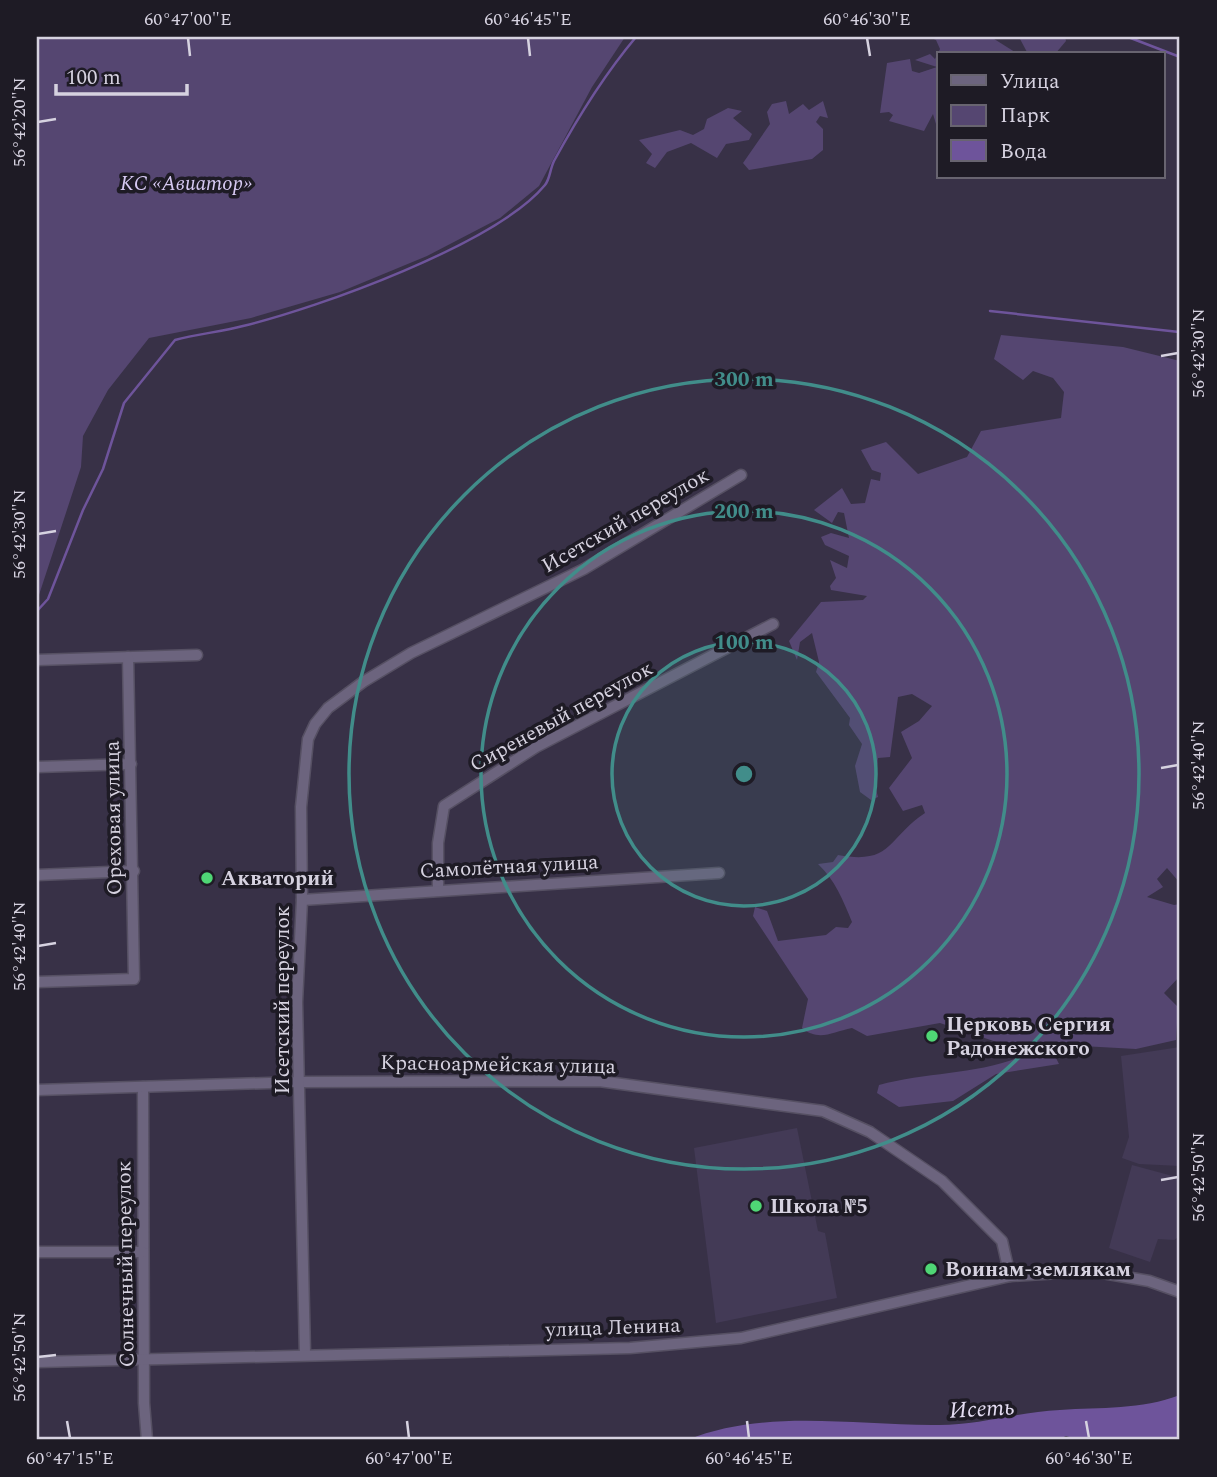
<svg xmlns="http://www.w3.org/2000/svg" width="1217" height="1477" font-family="Spectral,serif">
<rect width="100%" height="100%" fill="#383147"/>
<g fill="#433a56">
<polygon points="1180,1047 1180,1166 1139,1164 1122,1158 1129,1137 1121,1056"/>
<polygon points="797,1128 818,1231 825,1233 837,1298 716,1323 694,1148"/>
<polygon points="1132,1165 1180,1178 1180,1236 1174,1240 1158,1239 1150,1262 1109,1248"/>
</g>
<g fill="#554671">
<polygon points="37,37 625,37 592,87 539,186 500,218 427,256 340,292 251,318 149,338 108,390 83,436 81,467 37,601"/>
<polygon points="929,37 991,37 1018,54 939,54 939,134 933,114 924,131 889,121 893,115 889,112 880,113 887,63 910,59 912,71 919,73 937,67 915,60 930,54 935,59 940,49 936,40"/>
<polygon points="1019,37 1065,37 1066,41 1055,54 1028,54"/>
<polygon points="786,101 789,114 803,104 809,110 823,101 828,118 820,116 816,122 823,129 823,150 812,159 749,170 743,163 770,124 767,112 772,104"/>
<polygon points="728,108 742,111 733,118 752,134 749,140 726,144 717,158 691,143 667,152 655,168 646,163 652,154 639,140 680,130 693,135 704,129 707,119"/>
<path d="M 1001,335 L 1123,347 L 1180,361 L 1180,883 L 1167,868 L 1157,879 L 1163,887 L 1147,897 L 1174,905 L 1180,904 L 1180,976 L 1164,993 L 1178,1007 L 1176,1040 L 1136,1049 L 1082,1046 L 1023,1051 L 940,1023 L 867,1036 L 852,1028 C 832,1032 819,1042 802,1028 L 808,999 L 753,916 L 755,907 L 767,911 L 778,941 L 826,935 L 836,927 L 848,928 L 852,922 C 843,900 835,880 818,864 L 833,862 L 838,855 C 893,865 887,838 925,813 L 922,805 L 903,811 L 889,788 L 912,758 L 901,732 L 919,721 L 932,706 L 912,694 L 898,697 L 890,757 L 878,758 L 875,785 L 878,797 L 871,800 L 860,792 L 855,766 L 862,744 L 849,725 L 850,718 L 816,672 L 819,662 L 812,633 L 800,642 L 797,660 L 789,641 L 821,602 L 863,600 L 867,596 L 831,590 L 830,586 L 836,578 L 830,560 L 847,568 L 849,556 L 825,545 L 821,537 L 831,533 L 849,538 L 844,513 L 838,512 L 832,523 L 814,510 L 842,488 L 851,504 L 865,503 L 871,479 L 880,481 L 881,473 L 872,470 L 861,450 L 886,442 L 918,474 L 967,457 L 981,431 L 1061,418 L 1064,392 L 1053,378 L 1033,371 L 1023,380 L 994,359 Z"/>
<path d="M 1025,1055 L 1055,1056 L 1059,1064 L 996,1074 L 953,1101 L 899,1107 L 877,1093 L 879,1085 C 927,1072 979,1075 1025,1055 Z"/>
</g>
<path fill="#6e549b" d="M 1180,1395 L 1180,1440 L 1079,1440 L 1066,1436 L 1057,1440 L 687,1440 C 767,1408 855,1426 939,1425 C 980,1425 1019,1412 1060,1410 C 1101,1407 1141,1410 1180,1395 Z"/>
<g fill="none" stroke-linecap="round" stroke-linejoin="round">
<g stroke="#6e549b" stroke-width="2.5">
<polyline points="1128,37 1180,57"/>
<polyline points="990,311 1179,332"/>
<path d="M 37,611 L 48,599 L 83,510 L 103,469 L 124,403 L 175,340 C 197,334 220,332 243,326 C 318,308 496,244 545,185 C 550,179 550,169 554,161 C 578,117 604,75 636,37"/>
</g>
<defs>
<g id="minor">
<polyline points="37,660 197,655"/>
<polyline points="37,767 131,764"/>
<polyline points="37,875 134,871"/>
<polyline points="438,889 438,843 444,806 536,747 773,624"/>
<polyline points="302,900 719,873"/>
<polyline points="37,982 134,979 128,657"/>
<polyline points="143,1087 144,1403 147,1440"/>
<polyline points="37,1090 300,1082 599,1081 823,1111 870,1132 942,1181 1002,1241 1010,1276"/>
<polyline points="37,1252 143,1252"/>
<polyline points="305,1354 297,1002 302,900 301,807 308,739 315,724 328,708 363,682 411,653 584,569 741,475"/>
<polyline points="37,1362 630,1348 741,1338 1010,1276 1091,1271 1149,1281 1180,1292"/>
</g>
</defs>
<use href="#minor" stroke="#565063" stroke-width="13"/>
<use href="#minor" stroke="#6c647e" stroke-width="10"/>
</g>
<path fill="none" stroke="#d6d2e0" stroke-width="2.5" d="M 188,38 L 190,56M 528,38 L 530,56M 867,38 L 870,56M 38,122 L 56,119M 1161,356 L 1178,353M 38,534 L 56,531M 1161,768 L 1178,765M 38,946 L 56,943M 1161,1180 L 1178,1177M 38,1357 L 56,1355M 67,1421 L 70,1438M 407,1421 L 409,1438M 747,1421 L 749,1438M 1086,1421 L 1089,1438"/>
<circle cx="744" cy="774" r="132" fill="#418d8a" fill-opacity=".12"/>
<g fill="none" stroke="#418d8a" stroke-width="3.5">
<circle cx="744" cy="774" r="132"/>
<circle cx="744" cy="774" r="263"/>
<circle cx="744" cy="774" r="395"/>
</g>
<g fill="#4fd675" stroke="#1e1b25" stroke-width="2.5">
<circle cx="207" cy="878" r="7"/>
<circle cx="932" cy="1036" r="7"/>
<circle cx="756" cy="1206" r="7"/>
<circle cx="931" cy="1269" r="7"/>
</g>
<g text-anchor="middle" stroke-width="7" stroke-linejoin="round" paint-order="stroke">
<g font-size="21" font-style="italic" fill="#d6c9f2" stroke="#1e1b25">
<text x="186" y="190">КС «Авиатор»</text>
</g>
<g font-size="21" fill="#d6d2e0" stroke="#1e1b25">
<text transform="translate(625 520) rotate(-30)" y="7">Исетский переулок</text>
<text transform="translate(561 716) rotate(-29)" y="7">Сиреневый переулок</text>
<text transform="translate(113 818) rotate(-91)" y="7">Ореховая улица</text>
<text transform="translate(509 866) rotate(-3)" y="7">Самолётная улица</text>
<text transform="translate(282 1000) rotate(-90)" y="7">Исетский переулок</text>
<text transform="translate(498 1064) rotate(1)" y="7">Красноармейская улица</text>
<text transform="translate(125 1264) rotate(-91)" y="7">Солнечный переулок</text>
<text transform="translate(613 1327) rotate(-2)" y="7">улица Ленина</text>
</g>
<g font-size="21" font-weight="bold" fill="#d6d2e0" stroke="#1e1b25" text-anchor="start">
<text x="221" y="885">Акваторий</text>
<text x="946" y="1031">Церковь Сергия<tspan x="946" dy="24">Радонежского</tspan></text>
<text x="770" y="1213">Школа №5</text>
<text x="945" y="1276">Воинам-землякам</text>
</g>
<g font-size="23" font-style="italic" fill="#e4ddf2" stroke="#1e1b25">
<text transform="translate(982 1408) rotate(-3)" y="8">Исеть</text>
</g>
</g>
<circle cx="744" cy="774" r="10" fill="#418d8a" stroke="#1e1b25" stroke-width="3.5"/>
<g font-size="21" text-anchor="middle" font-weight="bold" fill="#418d8a" stroke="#1e1b25" stroke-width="7" stroke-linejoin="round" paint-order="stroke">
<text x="744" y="386">300 m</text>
<text x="744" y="518">200 m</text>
<text x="744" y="649">100 m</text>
</g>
<rect width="1217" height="1477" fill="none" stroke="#1e1b25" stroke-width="77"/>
<rect x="937" y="52" width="228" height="126" fill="#1e1b25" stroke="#686470" stroke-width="2"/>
<rect x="951" y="75" width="35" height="10" fill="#6c647e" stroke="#686470" stroke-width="2"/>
<text x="1000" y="88" font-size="21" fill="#d6d2e0">Улица</text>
<rect x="951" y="105" width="35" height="21" fill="#554671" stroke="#686470" stroke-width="2"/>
<text x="1000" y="122" font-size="21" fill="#d6d2e0">Парк</text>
<rect x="951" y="140" width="35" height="21" fill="#6e549b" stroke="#686470" stroke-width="2"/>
<text x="1000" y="158" font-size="21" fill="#d6d2e0">Вода</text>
<path d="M56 84v10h131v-10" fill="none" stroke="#d6d2e0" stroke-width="3.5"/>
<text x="66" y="84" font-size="21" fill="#d6d2e0" stroke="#1e1b25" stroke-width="5" paint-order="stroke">100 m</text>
<rect x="38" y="38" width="1140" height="1400" fill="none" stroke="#d6d2e0" stroke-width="2.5"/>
<g font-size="18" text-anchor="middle" fill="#d6d2e0">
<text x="188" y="25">60°47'00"E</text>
<text x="528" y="25">60°46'45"E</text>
<text x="867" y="25">60°46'30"E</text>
<text transform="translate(19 122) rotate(-90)" y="6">56°42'20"N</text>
<text transform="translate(1198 353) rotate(-90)" y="6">56°42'30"N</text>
<text transform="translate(19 534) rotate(-90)" y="6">56°42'30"N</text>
<text transform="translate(1198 765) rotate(-90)" y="6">56°42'40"N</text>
<text transform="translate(19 946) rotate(-90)" y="6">56°42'40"N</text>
<text transform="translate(1198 1177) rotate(-90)" y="6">56°42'50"N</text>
<text transform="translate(19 1357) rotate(-90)" y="6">56°42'50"N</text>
<text x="70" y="1464">60°47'15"E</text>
<text x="409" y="1464">60°47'00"E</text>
<text x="749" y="1464">60°46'45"E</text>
<text x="1089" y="1464">60°46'30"E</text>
</g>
</svg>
